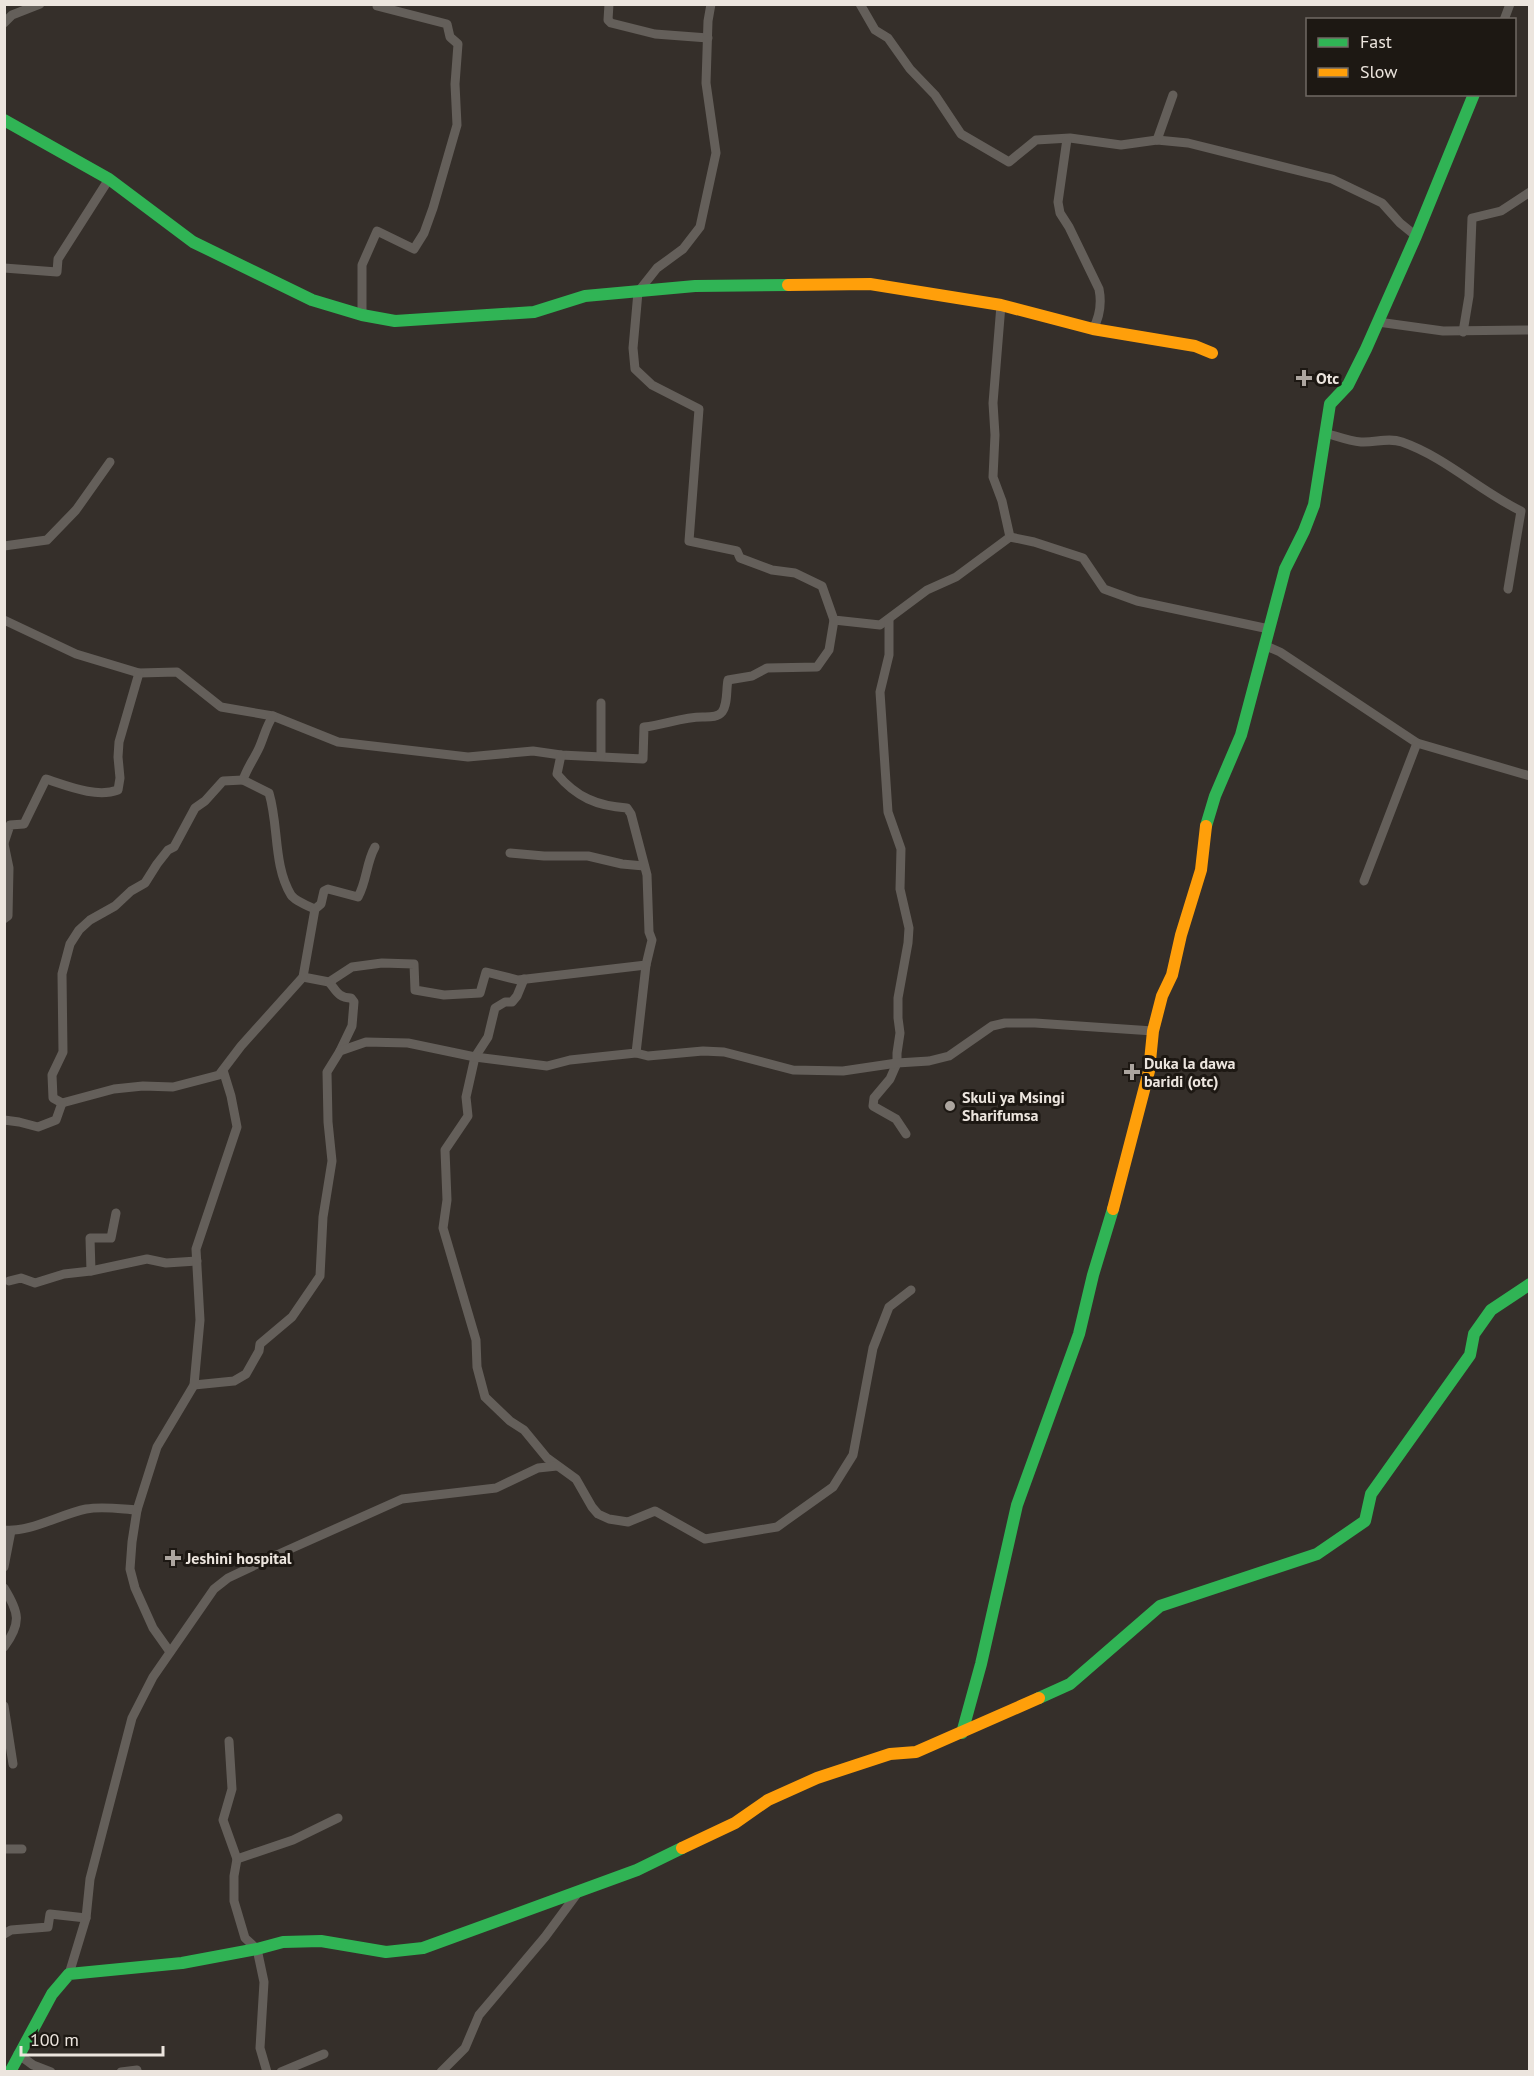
<svg xmlns="http://www.w3.org/2000/svg" width="1534" height="2076" font-family="'PT Sans',sans-serif">
<rect width="100%" height="100%" fill="#352f2a"/>
<g fill="none" stroke-linecap="round" stroke-linejoin="round">
<g stroke="#645f5a" stroke-width="9">
<polyline points="609,4 608,20 611,23 655,34 708,38"/>
<polyline points="711,4 708,21 706,83 716,153 700,227 683,249 657,268 638,292 633,348 635,369 652,385 699,409 689,541 737,551 740,558 772,570 795,573 822,586 834,620 880,625 927,590 956,577 1010,537"/>
<polyline points="860,4 875,30 888,38 910,69 935,95 961,134 1009,162 1036,140 1070,138 1121,145 1157,140 1188,143 1332,179 1382,203 1400,223 1416,236"/>
<polyline points="1504,20 1510,4"/>
<polyline points="4,23 12,15 40,4"/>
<path d="M 1067,139 L 1058,202 L 1060,213 L 1069,227 L 1099,289 C 1102,304 1100,316 1093,329"/>
<polyline points="1157,140 1173,95"/>
<polyline points="4,268 57,272 58,259 109,179"/>
<polyline points="1001,305 993,403 995,435 993,477 1002,501 1010,537"/>
<polyline points="362,315 362,265 377,231 414,249 424,233 433,208 457,125 455,84 458,44 450,37 447,24 377,6 377,4"/>
<polyline points="1378,322 1443,331 1530,330"/>
<polyline points="1463,332 1469,296 1472,218 1501,211 1530,192"/>
<path d="M 1325,433 C 1336,436 1349,441 1361,442 C 1375,443 1388,437 1402,442 C 1445,457 1480,491 1521,511 L 1508,589"/>
<polyline points="1010,537 1034,542 1083,558 1104,589 1137,601 1269,629"/>
<polyline points="4,546 47,540 76,510 110,462"/>
<polyline points="889,619 889,655 880,692 888,812 901,849 900,889 909,928 908,943 898,998 898,1018 900,1033 897,1053 897,1063 890,1079 874,1098 873,1106 896,1119 906,1134"/>
<path d="M 4,620 L 76,654 L 139,673 L 177,672 L 221,707 L 273,716 L 338,742 L 468,757 L 533,751 L 561,755 L 643,759 L 644,727 C 665,725 684,716 705,717 C 711,717 718,717 722,712 C 728,704 726,689 728,680 L 752,676 L 767,668 L 817,667 L 829,650 L 834,620"/>
<polyline points="1264,645 1280,652 1417,743 1364,881"/>
<polyline points="601,703 601,756"/>
<path d="M 273,716 C 266,726 264,737 259,748 C 254,759 247,768 243,780 L 269,793 C 279,826 273,865 291,895 C 295,901 308,906 315,909"/>
<polyline points="1417,743 1530,776"/>
<path d="M 4,843 L 10,825 L 24,824 L 46,779 C 68,786 96,798 118,790 L 120,778 L 118,757 L 119,742 L 139,673"/>
<polyline points="4,844 9,868 8,916 4,919"/>
<polyline points="510,853 544,856 588,856 622,864 644,866"/>
<path d="M 303,977 L 329,982 L 352,967 L 382,963 L 414,964 L 415,990 L 444,995 L 480,993 L 486,972 L 518,980 L 646,965 L 652,940 L 649,932 L 647,875 L 631,814 L 627,808 C 597,806 576,797 557,774 L 561,755"/>
<polyline points="524,979 517,996 512,1002 505,1002 495,1008 488,1037 475,1057 466,1097 468,1116 445,1150 447,1200 443,1228 476,1340 477,1367 485,1397 510,1421 524,1430 547,1458 576,1479 592,1507 598,1514 609,1519 628,1522 655,1511 705,1539 777,1527 833,1487 853,1455 873,1348 889,1307 911,1290"/>
<path d="M 329,982 C 336,990 338,998 351,998 L 354,1002 L 352,1026 L 340,1051"/>
<polyline points="636,1053 648,1056 703,1051 724,1052 793,1070 843,1071 897,1063 929,1061 949,1056 992,1026 1005,1023 1035,1023 1153,1031"/>
<path d="M 62,1103 L 114,1089 L 143,1086 L 173,1087 L 219,1075 L 241,1046 L 303,977 L 315,909 L 321,904 L 324,891 L 328,889 L 358,897 C 367,881 366,863 375,847"/>
<polyline points="4,1120 19,1122 38,1127 56,1120 62,1103 53,1098 52,1075 63,1052 62,974 70,944 79,930 90,920 115,906 131,891 145,883 157,864 168,850 174,847 195,808 205,801 223,781 243,780"/>
<polyline points="91,1271 90,1238 111,1238 116,1213"/>
<polyline points="9,1281 21,1278 35,1283 64,1274 91,1271 147,1259 166,1263 197,1261"/>
<polyline points="194,1385 234,1381 246,1374 259,1351 260,1344 292,1317 320,1276 323,1217 332,1161 328,1122 327,1072 340,1051 366,1042 408,1043 475,1057 547,1066 570,1060 636,1053 646,965"/>
<path d="M 4,1530 C 29,1533 61,1514 86,1509 C 103,1506 120,1509 137,1510"/>
<polyline points="4,1567 11,1531"/>
<path d="M 4,1588 C 19,1612 22,1623 4,1647"/>
<polyline points="170,1652 153,1628 135,1588 130,1569 132,1542 137,1510 157,1447 194,1385 200,1320 196,1249 237,1127 231,1096 223,1070"/>
<polyline points="4,1706 13,1764"/>
<polyline points="229,1741 232,1789 223,1820 237,1859 234,1876 234,1901 245,1938 257,1949 264,1982 260,2048 267,2072"/>
<polyline points="4,1849 22,1849"/>
<polyline points="237,1859 293,1840 338,1818"/>
<polyline points="4,1934 11,1930 48,1927 50,1914 86,1918"/>
<polyline points="69,1974 86,1918 90,1879 132,1718 153,1677 214,1589 228,1578 270,1558 402,1499 496,1488 538,1468 557,1466"/>
<polyline points="18,2054 33,2065 51,2072"/>
<polyline points="121,2072 137,2070"/>
<polyline points="281,2072 324,2054"/>
<polyline points="441,2072 465,2048 479,2015 545,1937 579,1891"/>
</g>
<g stroke="#30b455" stroke-width="12">
<polyline points="4,120 109,179 193,242 312,300 362,315 395,321 534,312 585,296 695,286 788,285"/>
<polyline points="1206,826 1215,796 1241,735 1285,569 1304,531 1314,505 1330,404 1348,385 1366,349 1416,236 1474,94"/>
<polyline points="1039,1698 1070,1684 1160,1606 1317,1554 1365,1521 1371,1494 1470,1355 1474,1334 1491,1310 1530,1284"/>
<polyline points="962,1733 981,1664 1017,1505 1079,1334 1093,1275 1113,1209"/>
<polyline points="10,2072 52,1994 69,1974 182,1963 257,1949 283,1942 321,1941 386,1952 423,1948 637,1870 682,1848"/>
</g>
<g stroke="#ff9f0a" stroke-width="12">
<polyline points="788,285 870,284 1001,305 1093,329 1195,346 1212,353"/>
<polyline points="1113,1209 1149,1071 1153,1031 1162,996 1172,975 1181,935 1201,870 1206,826"/>
<polyline points="682,1848 735,1823 768,1800 817,1778 890,1754 916,1752 1039,1698"/>
</g>
</g>
<g fill="#aca59f" stroke="#1d1813" stroke-width="2">
<path d="M1301 369h6v6h6v6h-6v6h-6v-6h-6v-6h6z"/>
<path d="M1129 1063h6v6h6v6h-6v6h-6v-6h-6v-6h6z"/>
<circle cx="950" cy="1106" r="6"/>
<path d="M170 1549h6v6h6v6h-6v6h-6v-6h-6v-6h6z"/>
</g>
<g text-anchor="middle" stroke-width="6" stroke-linejoin="round" paint-order="stroke">
<g font-size="16" font-weight="bold" fill="#ece5de" stroke="#1d1813" text-anchor="start">
<text x="1316" y="384">Otc</text>
<text x="1144" y="1069">Duka la dawa<tspan x="1144" dy="18">baridi (otc)</tspan></text>
<text x="962" y="1103">Skuli ya Msingi<tspan x="962" dy="18">Sharifumsa</tspan></text>
<text x="186" y="1564">Jeshini hospital</text>
</g>
</g>
<rect width="1534" height="2076" fill="none" stroke="#ece5de" stroke-width="12"/>
<rect x="1306" y="18" width="210" height="78" fill="#1d1813" stroke="#706a64" stroke-width="1.5"/>
<rect x="1318" y="38" width="30" height="9" fill="#30b455" stroke="#706a64" stroke-width="1.5"/>
<text x="1360" y="48" font-size="18" fill="#ece5de">Fast</text>
<rect x="1318" y="68" width="30" height="9" fill="#ff9f0a" stroke="#706a64" stroke-width="1.5"/>
<text x="1360" y="78" font-size="18" fill="#ece5de">Slow</text>
<path d="M21 2046v9h142v-9" fill="none" stroke="#ece5de" stroke-width="3"/>
<text x="30" y="2046" font-size="18" fill="#ece5de" stroke="#1d1813" stroke-width="4.5" paint-order="stroke">100 m</text>
</svg>
